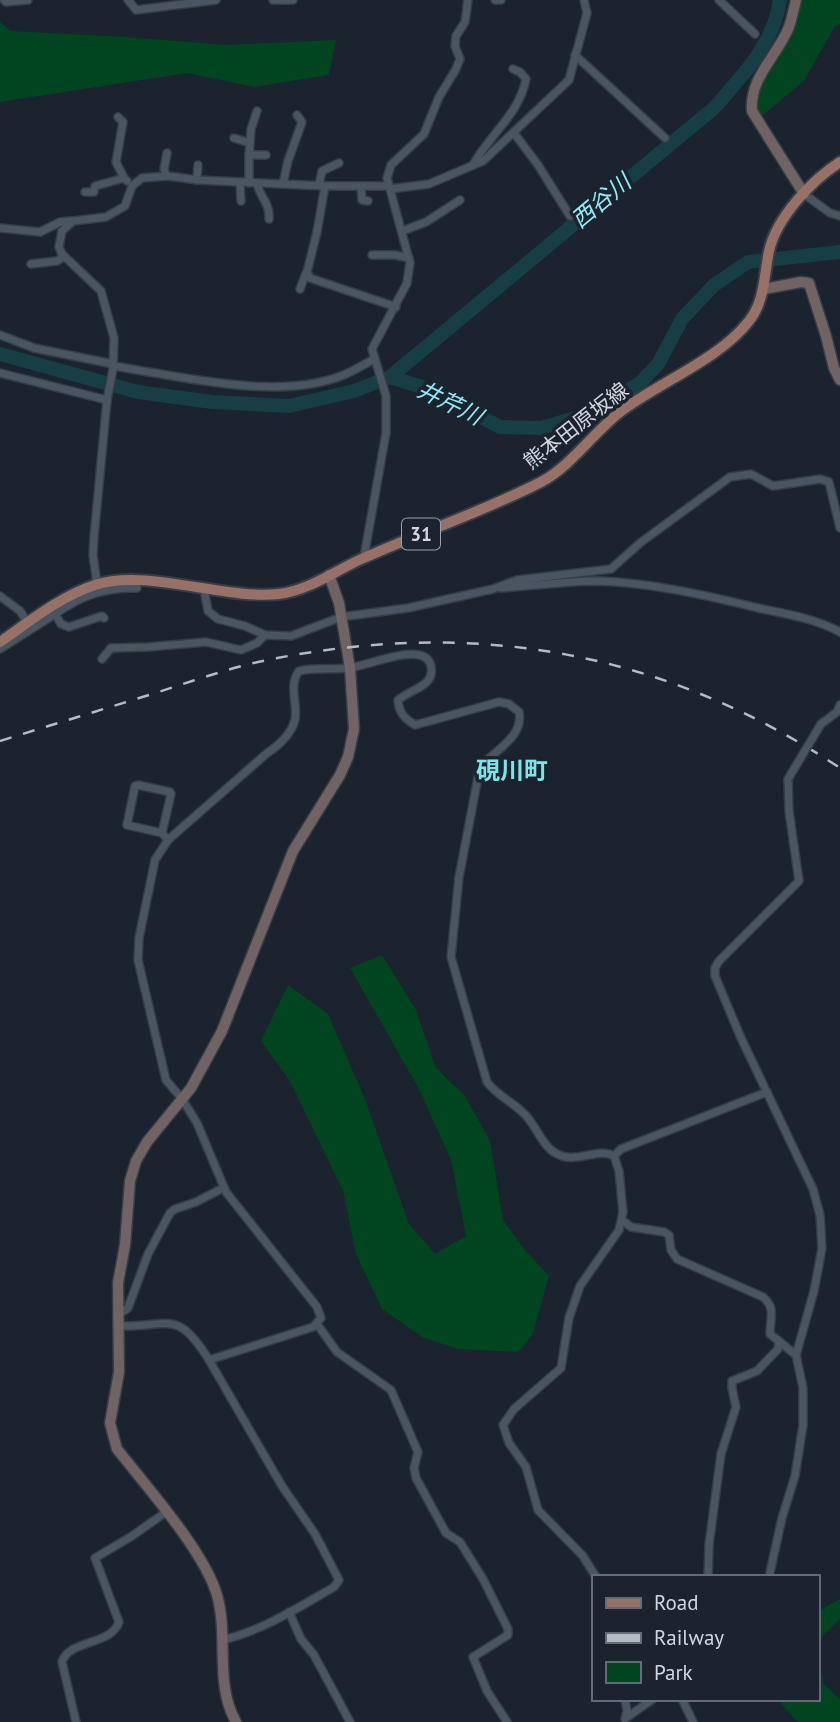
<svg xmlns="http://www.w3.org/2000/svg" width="840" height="1722" font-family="'PT Sans','Noto Sans JP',sans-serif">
<rect width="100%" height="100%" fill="#1a232e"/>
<g fill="#00451f">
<polygon points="793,0 840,0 840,24 835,26 804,81 758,119 751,106 763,81 788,42"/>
<polygon points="0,22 11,31 126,37 225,45 336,40 329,75 254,87 187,73 0,102"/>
<polygon points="382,955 416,1010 436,1068 465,1096 490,1141 503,1220 524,1249 549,1276 533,1334 518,1352 458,1349 422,1337 382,1309 356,1254 343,1191 290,1081 261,1041 288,985 328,1014 365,1099 409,1224 435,1254 466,1236 451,1160 419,1089 350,968"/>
<polygon points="840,1599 840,1619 817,1641 817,1612"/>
<polygon points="817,1654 824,1684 840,1699 840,1722 798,1722 781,1704 781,1699 817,1699"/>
</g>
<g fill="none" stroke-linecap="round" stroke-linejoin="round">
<g stroke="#163e44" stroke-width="14">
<polyline points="0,354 138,392 212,402 289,406 354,391 390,377 428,389 500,427 541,428 592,413 640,383 658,364 682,319 714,285 748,262 840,252"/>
<path d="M 390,377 L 714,108 C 742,76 774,44 780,0"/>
</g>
<defs>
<g id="street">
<polyline points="4,0 6,2 28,0"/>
<polyline points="128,0 136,10 216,0"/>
<polyline points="273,0 293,0"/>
<polyline points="495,0 501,0"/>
<polyline points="719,0 755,34"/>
<polyline points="575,55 665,138"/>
<polyline points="118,117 123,122 116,162 124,178"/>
<polyline points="514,133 538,165 570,216"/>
<polyline points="234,138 250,143"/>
<polyline points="249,155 251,129 257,111"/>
<path d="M 473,165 C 489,135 519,115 526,79 L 520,72 L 513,69"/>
<polyline points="166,176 164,169 167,153"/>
<polyline points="197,180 198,165"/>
<polyline points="240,182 241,201"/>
<polyline points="249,183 249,155 266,155"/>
<path d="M 257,184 C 261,199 270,203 269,219"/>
<polyline points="283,184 288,161 302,122 297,115"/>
<polyline points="319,185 322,171 339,163"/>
<polyline points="325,186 317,232 307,272 310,278 396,307"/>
<polyline points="361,186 362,200 368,201"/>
<polyline points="390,189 429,184 483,161 569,80 587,13 584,0"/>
<polyline points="85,192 94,192 95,186 124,178 127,181"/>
<polyline points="804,194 830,213 840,216"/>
<polyline points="0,228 40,232 60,222 72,221"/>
<polyline points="402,231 426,222 460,200"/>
<polyline points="372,255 395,255 409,258"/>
<polyline points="31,264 57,261 63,257"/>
<polyline points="300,289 306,273"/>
<polyline points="0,335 34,348 113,364"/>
<path d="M 113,366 C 180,376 276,401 341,376 C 352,372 363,365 374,359"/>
<polyline points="0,373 107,400"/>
<polyline points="364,557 386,433 386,396 372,349 407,283 410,263 387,178 391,165 424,134 439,97 456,69 460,59 455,46 456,36 465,22 468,0"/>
<polyline points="97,584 93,555 94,537 107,400 113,369 114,338 101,291 62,254 59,247 62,231 73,221 106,217 125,206 132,186 142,178 168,176 198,180 325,186 388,186"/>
<path d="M 501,588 C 534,586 565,581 598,581 C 653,583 705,595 758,608 C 786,614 814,618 840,632"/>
<polyline points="204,589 208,611 218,619 245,626 265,635 291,636 341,617 408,608 493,589 517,580 611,569 640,543 730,477 751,474 773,486 820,479 829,482 840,528"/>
<polyline points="0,596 20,611 28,623"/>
<path d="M 104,618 L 102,616 L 69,627 L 61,624 L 55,614 C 81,596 104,587 137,588"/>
<polyline points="0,649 55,614"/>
<polyline points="102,659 111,648 148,647 206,642 241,650 257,643 265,635"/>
<polyline points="821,724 837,712 840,705"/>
<polyline points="162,833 127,825 135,786 138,785 170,792 171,794 162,833 168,840"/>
<polyline points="614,1156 621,1149 767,1092"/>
<path d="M 622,1220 L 631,1227 L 664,1232 L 669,1235 L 671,1250 L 677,1259 L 763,1297 C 776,1308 770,1318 770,1334 L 796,1355"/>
<polyline points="119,1314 128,1308 148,1254 170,1213 175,1209 196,1202 223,1188"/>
<polyline points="317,1324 337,1352 391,1390 418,1452 414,1468 416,1478 446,1533 460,1542 483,1579 508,1629 508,1635 473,1657 487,1691 507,1722"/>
<path d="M 120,1326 C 169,1327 177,1308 209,1360 L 313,1327 L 321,1318 L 317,1307 L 226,1192 L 197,1123 L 182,1099 L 166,1080 L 138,960 L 139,938 L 155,860 L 168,840 L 266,754 C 278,746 291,735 295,720 C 298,703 288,686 299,671 C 316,667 332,670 348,668 C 366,667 421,641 430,663 C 432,667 432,675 429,679 C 425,687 406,693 398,700 C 399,713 404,718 415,725 L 499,702 L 509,704 L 519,712 C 524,737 495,750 480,767 L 459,877 L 451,957 L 487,1082 C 498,1097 516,1103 528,1118 C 540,1133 545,1153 566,1157 C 581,1160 601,1148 614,1156"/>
<path d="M 209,1360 L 282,1486 L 315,1534 L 339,1580 L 334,1587 C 299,1607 262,1631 222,1640"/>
<polyline points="596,1577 583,1556 538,1510 526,1467 509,1443 503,1425 514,1409 561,1368 569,1318 580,1286 619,1230 623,1212 619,1171 614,1156"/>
<polyline points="708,1577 709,1545 721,1454 736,1407 732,1388 732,1381 757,1371 778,1349 779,1342"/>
<polyline points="769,1577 782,1518 795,1476 803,1425 803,1388 796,1355 814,1291 822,1248 820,1215 813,1189 741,1038 715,976 715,968 719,961 799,881 789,811 788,779"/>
<polyline points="289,1612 301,1639 314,1655 350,1722"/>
<polyline points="625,1699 627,1711 625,1719"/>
<polyline points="682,1699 693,1722"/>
<polyline points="626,1718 653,1699"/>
<path d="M 76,1722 L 62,1662 C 69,1639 111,1646 119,1622 L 95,1558 L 132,1536 L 166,1512"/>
</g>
<g id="secondary">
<path d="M 796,0 C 794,9 792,18 789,27 C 778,55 749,78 752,111 L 804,194"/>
<polyline points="764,289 801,282 809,283 826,336 834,368 840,380"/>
<path d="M 236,1722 C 214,1683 229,1637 217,1595 C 204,1551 147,1487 117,1449 L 110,1423 L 119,1372 L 118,1283 L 125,1245 L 130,1181 L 136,1161 L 147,1142 L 191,1088 L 222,1031 L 293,851 L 340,775 L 348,757 L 354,729 L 350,668 L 339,603 L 329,575"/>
</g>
<path id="primary" d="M 0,642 C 29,622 61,596 95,585 C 146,568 224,600 279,594 C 311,590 337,569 366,557 C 424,531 485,511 541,482 C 570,467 594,432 620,412 C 658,383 720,359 749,321 C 765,301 764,275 769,251 C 777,217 811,181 840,162"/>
</defs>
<use href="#street" stroke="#363d46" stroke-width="10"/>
<use href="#secondary" stroke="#363d46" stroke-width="13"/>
<use href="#primary" stroke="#363d46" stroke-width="14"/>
<use href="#street" stroke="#4b5561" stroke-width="7"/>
<use href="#secondary" stroke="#716364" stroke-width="10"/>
<use href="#primary" stroke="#977167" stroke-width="10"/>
<path stroke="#b4bbc3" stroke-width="2.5" stroke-dasharray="12 12" stroke-linecap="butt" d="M 0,741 C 51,725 101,710 152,694 C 187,683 223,670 258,662 C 468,617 661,649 840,768"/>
<defs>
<polyline id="street-bridge" points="788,779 821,724"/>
</defs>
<use href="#street-bridge" stroke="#363d46" stroke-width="10" stroke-linecap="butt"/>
<use href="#street-bridge" stroke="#4b5561" stroke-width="7"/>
</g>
<g text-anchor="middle" stroke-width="7" stroke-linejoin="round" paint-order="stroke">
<rect fill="#1a232e" stroke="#9aa1aa" stroke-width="2" x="402" y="518.5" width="38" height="31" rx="5"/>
<g font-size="19" font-weight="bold" fill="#d1d7df">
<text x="421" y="541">31</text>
</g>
<g font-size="21" fill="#d1d7df" stroke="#1a232e">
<text transform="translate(576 426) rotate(-38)" y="7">熊本田原坂線</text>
</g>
<g font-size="23" font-style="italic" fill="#93e9f7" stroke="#1a232e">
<text transform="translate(601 201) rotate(-40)" y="8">西谷川</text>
<text transform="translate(450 403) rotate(26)" y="8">井芹川</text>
</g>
<g font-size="24" font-weight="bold" fill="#7ae6e9" stroke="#1a232e">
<text x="512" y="779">硯川町</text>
</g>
</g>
<rect x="592" y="1575" width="228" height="126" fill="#1a232e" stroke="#636b75" stroke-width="2"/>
<rect x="606" y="1598" width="35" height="10" fill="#977167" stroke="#636b75" stroke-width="2"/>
<text x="654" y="1610" font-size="21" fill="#d1d7df">Road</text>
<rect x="606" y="1633" width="35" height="10" fill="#b4bbc3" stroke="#636b75" stroke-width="2"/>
<text x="654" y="1645" font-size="21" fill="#d1d7df">Railway</text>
<rect x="606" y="1662" width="35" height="21" fill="#00451f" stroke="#636b75" stroke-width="2"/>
<text x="654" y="1680" font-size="21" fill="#d1d7df">Park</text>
</svg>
